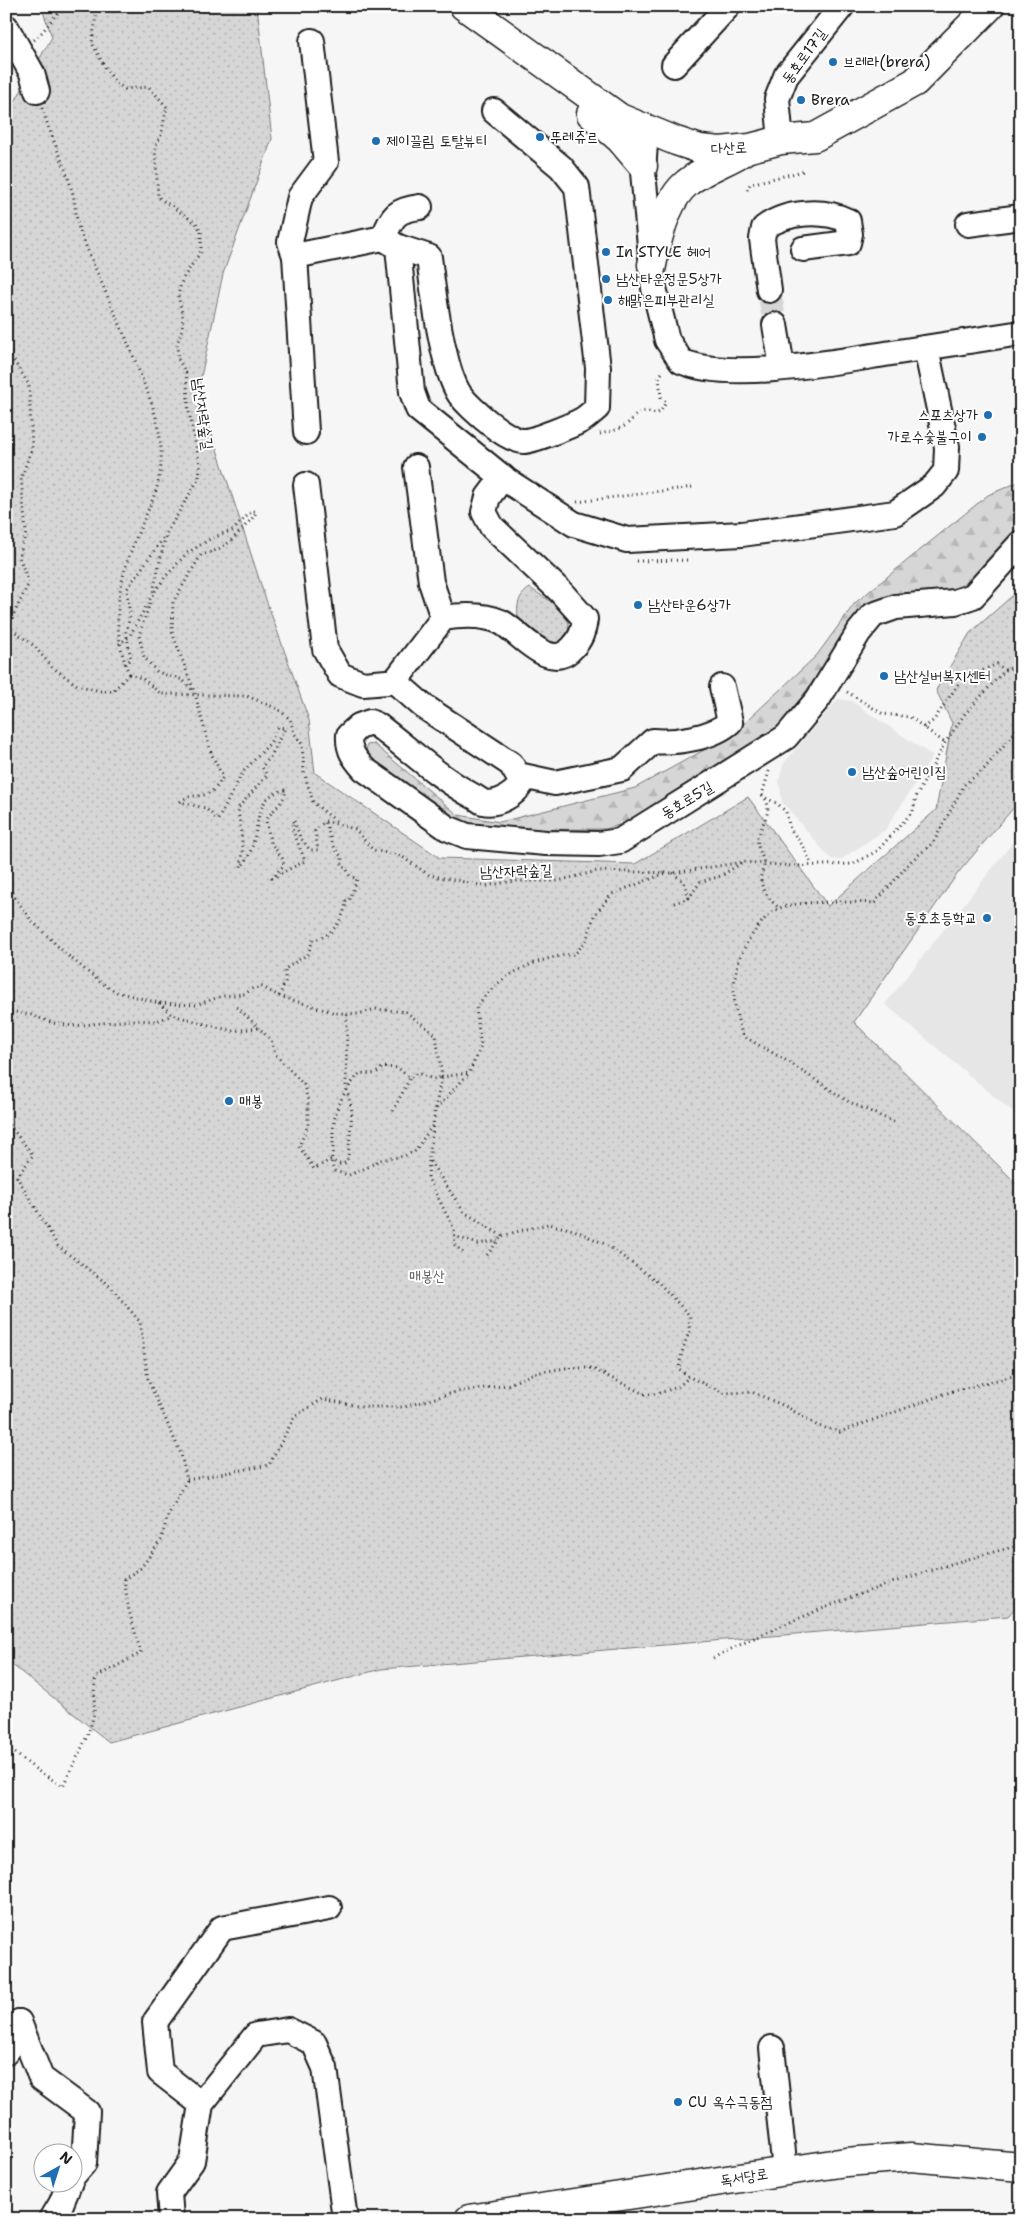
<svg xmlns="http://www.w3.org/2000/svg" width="1027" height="2225" font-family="'Shantell Sans','Poor Story',sans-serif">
<defs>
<pattern id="forest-firs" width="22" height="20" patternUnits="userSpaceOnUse" patternTransform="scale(1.25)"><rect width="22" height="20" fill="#d6d6d6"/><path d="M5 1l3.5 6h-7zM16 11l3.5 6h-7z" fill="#b7b7b7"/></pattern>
<pattern id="park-dots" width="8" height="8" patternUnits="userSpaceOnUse" patternTransform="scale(1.25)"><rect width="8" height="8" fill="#d6d6d6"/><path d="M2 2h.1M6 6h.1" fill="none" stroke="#b7b7b7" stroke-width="1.8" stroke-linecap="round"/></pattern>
</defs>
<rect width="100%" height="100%" fill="#f6f6f6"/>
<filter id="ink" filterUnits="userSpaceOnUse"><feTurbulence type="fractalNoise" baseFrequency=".02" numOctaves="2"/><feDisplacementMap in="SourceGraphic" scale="10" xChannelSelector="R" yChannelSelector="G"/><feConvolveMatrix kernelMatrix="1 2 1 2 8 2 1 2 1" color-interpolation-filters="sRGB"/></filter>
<g filter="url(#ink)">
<g fill="#e6e6e6">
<polygon points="838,699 851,701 933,756 885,830 840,860 831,859 782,802 779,780 784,763"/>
<polygon points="1021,832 1021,1119 885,1004"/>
</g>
<polygon fill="url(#forest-firs)" stroke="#797979" points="1021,481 1021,528 966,589 918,595 830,657 770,742 642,818 606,829 484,830 450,822 366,755 367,745 374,744 458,815 500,822 635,788 733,734 817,655 855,603 988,495"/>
<g fill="url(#park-dots)" stroke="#797979">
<polygon points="41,6 257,6 272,139 223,274 198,391 264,594 309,720 315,773 440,858 635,864 748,797 828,906 936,810 952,723 936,690 970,633 1021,588 1021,799 958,873 854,1022 1021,1188 1021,1601 1008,1616 381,1669 109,1742 6,1660 6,117 52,37"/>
<path d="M 530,588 C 552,603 590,622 554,645 L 544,640 L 518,620 C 517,606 517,596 530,588 Z"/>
</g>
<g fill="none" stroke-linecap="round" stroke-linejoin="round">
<polyline stroke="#d5d5d5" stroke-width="24" stroke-dasharray="24 12" stroke-linecap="butt" points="769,290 775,325"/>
<defs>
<g id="minor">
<polyline points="6,27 32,73 37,91"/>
<polyline points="674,65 728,6"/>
<path d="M 494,111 L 561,167 L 577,187 L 598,368 L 597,408 C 592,412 587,417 582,420 C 573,425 533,441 524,441 C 508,442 470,408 460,395 C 442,369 433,291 429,257 L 398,247 L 412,392 L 418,409 L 506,480 L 574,524 L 627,540 L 742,534 L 895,513 L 934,486 L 946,471 L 947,447 L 926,348"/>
<path d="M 646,129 L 643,172 L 654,288 L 667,340 L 681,361 C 727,382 834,362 885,354 C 930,347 975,340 1021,333"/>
<polyline points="781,140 777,99 786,76 842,6"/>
<polyline points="968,224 1021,217"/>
<path d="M 383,238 C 393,216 395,210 420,207"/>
<polyline points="295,256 383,238 398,247"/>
<path d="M 769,290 L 762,239 L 764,228 C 786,211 824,209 848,221 L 850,234 L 848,243 L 803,249"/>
<polyline points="775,325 782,367"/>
<polyline points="306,432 295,256 290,242 300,197 326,162 312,41"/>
<polyline points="416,467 431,582 443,618"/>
<path d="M 503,477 L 488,497 L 484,512 L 492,527 L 560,591 L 585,619 C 584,630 581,639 573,647 C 550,674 520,632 501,622 C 483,614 462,615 443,618 L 399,676 L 399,685 L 423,706 L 511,764 L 522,783 C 515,794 498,806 483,802 C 480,801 476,797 473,796 C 438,777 409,749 377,725 L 370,722 L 359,726 L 349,735 C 348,750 354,758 364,769 L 447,828 L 467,836 L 546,843 L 599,844 L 620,841 L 786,737 L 818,699 L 859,632 L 873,615 L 896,607 L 955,602 L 973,596 L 1021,543"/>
<polyline points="306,485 325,649 340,675 363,684 399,681"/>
<path d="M 518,775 L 555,783 L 622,769 L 653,741 C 676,743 712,738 730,722 L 722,687"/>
<polyline points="19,2022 41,2078 87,2112 84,2163 72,2177"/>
<polyline points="772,2048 785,2171"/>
<polyline points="6,2052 19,2022"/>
<polyline points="201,2104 160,2072 155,2022 222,1928 329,1908"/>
<polyline points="52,2219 61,2204 70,2182"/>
<polyline points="171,2219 169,2193 192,2161 201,2104 256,2035 288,2030 314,2043 325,2068 345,2219"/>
</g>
<g id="major">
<polyline points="464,6 620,118 676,141 700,149 720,151 750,148 781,140 815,137 915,82 990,6"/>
<polyline points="591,114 620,139 643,166"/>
<path d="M 652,265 C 657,239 666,200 687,183 C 703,169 724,163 742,152"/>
<polyline points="469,2219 846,2162 911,2157 1021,2167"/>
</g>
</defs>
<use href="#minor" stroke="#1c1c1c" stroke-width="28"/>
<use href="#major" stroke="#1c1c1c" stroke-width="31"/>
<g stroke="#1c1c1c" stroke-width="3" stroke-dasharray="1 4" stroke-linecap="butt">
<polyline points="95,6 97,10 92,43 106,69 116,83 125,89 149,87 167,107 161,135 155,147 158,197 196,223 201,231 201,251 182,280 178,295 183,318 182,329 177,344 178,359 186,373 189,412 200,465 199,478 166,534 153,592"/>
<polyline points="133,6 159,10 157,6"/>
<path d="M 34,40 C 47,30 54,11 69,6"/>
<polyline points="6,108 15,91"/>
<path d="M 42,108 C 51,137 65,165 73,194 C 76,206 75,219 80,231 C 97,275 118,318 136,363 C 145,387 157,412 160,438 C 165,479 154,496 139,531 C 118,579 109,624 129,674"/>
<polyline points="747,190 750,184 804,171"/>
<polyline points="6,348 29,385 32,448 21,478 26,533 19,557 29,583 8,626 6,633"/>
<path d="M 600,434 C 608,432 619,430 626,425 C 639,414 638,408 656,414 L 661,411 L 666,402 L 661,397 L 659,377 L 664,370"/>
<polyline points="577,502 693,487"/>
<polyline points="636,561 690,560"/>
<polyline points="150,603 139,635 144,657 157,672 183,680 193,691"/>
<polyline points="8,626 34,646 52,667 77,685 100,691 113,691 129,674"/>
<path d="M 119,644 L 129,637 L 153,594 L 166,576 L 187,553 L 212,538 L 233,530 L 252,511 L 256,511 C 255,517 251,519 247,524 C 230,542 225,549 201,555 L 173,602 L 172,632 L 195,694 L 211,753 L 223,777 C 205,807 196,788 180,802 L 205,808 L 218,820 L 243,772 L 270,743 L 278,727 L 285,728 L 271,756 L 262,767 L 267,775 L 238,808 L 243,850 L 241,867 C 265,841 247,795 286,790 C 284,804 272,809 266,821 L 271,843 L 282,858 L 284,865 L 272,878 L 305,861 L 292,828 L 294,821 L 300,837 L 310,850 L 318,850 L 315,831 L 325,821 L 355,829 L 373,850 L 401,856 L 429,875 L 485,886 L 514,881 L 558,881 L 597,871 L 673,873 L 744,862 L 793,866 L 853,864 L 877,851 L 913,811 L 916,797 L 945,743 L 964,715 L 1005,670 L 1021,665"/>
<polyline points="125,664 131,659 126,632 130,616 127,589 164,537"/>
<polyline points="129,674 142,678 161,694 247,696 278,709 290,719 294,733 302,744 304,772 313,802 338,823"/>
<polyline points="847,692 883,714 910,717 945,743"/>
<polyline points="924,728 934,720 961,680 997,664 1005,670"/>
<path d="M 769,771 L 762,795 C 776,809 761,823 758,838 C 756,848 763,855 764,864 C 764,869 760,874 761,879 C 761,890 771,901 779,908"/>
<polyline points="766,798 778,804 786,812 790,829 804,847 811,864"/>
<polyline points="673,873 684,882 689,898"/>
<polyline points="6,885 31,920 65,953 100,982 117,992 159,1003 196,1005 222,996 245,994 253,988 262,987 279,996 335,1013 359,1014 375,1009 406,1012 436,1035 442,1077 469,1073"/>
<polyline points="674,903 689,898 700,882 721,876 741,863"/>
<path d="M 279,996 L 285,982 L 285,969 L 308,954 L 313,940 C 331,938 345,918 346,901 L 349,901 L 357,879 L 350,876 L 346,868 L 342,867 L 342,857 C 332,848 329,833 325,821"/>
<polyline points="159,1003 172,1015 232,1031 259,1028 271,1040 275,1054 304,1085 308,1101 308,1125 299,1146 314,1169 330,1160 340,1164 345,1163 348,1158 352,1111 346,1086 347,1014"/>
<polyline points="237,1007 259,1028"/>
<polyline points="6,1010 31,1015 53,1023 73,1026 132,1020 157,1021 172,1015"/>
<polyline points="393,1111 410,1078"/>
<path d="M 6,1121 L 33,1155 L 17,1177 L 58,1246 L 110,1286 L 140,1322 L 148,1380 L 181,1454 L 187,1480 L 168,1515 L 161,1540 L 141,1568 L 124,1579 L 129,1611 L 141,1653 L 96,1677 C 93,1690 95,1701 94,1712 C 90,1737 73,1763 63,1786 L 38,1771 L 6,1746"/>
<path d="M 894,1122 L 849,1102 L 787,1061 L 743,1036 C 729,998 730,964 755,931 C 760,923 770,912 780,908 C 799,900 854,902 875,903 L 911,861 L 933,843 L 964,785 L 984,769 L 1021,725"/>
<path d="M 432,1126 L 415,1151 L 404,1156 L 380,1160 L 366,1168 L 349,1175 L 334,1171 C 329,1158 334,1153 333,1140 C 332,1113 341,1094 360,1073 L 375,1074 L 383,1067 L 398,1068 L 410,1078 L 417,1073 L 433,1079 L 442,1077 L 435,1109"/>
<polyline points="429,1161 428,1178 454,1229 455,1245 464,1254"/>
<polyline points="454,1236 478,1244 498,1241"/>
<path d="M 502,1236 L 464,1212 L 429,1160 L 435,1110 L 469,1073 L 481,1047 L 476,1008 C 497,975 538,957 575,954 L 586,941 L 594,916 L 612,894 L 666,873"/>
<path d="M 487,1255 L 502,1236 L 523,1230 L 548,1224 L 574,1230 L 607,1245 L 659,1283 L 690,1316 L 689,1325 L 690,1331 C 685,1340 680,1358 679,1369 L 689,1377 L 724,1393 L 752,1392 L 787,1407 L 818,1426 L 840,1432 L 953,1391 L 1021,1374"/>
<polyline points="187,1480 269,1465 295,1416 323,1399 362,1407 404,1407 456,1392 507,1385 534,1373 566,1368 591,1368 644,1394 656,1394 678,1387 689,1377"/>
<path d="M 713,1658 C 810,1609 915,1571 1021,1545"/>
</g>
<use href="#minor" stroke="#fff" stroke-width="24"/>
<use href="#major" stroke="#fff" stroke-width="28"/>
</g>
</g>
<g fill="#1f6fb2" stroke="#fff" stroke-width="2">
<circle cx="833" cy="62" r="5"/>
<circle cx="801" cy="100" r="5"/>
<circle cx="540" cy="137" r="5"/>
<circle cx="376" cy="141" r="5"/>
<circle cx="606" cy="252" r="5"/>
<circle cx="606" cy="279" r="5"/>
<circle cx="608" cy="300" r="5"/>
<circle cx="988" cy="415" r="5"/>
<circle cx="982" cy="437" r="5"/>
<circle cx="638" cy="605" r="5"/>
<circle cx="884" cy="676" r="5"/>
<circle cx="852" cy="772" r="5"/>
<circle cx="987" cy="918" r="5"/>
<circle cx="229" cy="1101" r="5"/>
<circle cx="678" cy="2102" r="5"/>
</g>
<g text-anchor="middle" stroke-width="4" stroke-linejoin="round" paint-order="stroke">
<g font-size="15" fill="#1c1c1c" stroke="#fff">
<text transform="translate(804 56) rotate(-54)" y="5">동호로17길</text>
<text transform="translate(729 148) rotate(-3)" y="5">다산로</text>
<text transform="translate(203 414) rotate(82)" y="5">남산자락숲길</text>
<text transform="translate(687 800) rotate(-31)" y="5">동호로5길</text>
<text transform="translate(516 871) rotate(-2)" y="5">남산자락숲길</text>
<text transform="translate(744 2177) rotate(-9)" y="5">독서당로</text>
</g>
<g font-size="15" fill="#1c1c1c" stroke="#fff" text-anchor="start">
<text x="843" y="67">브레라(brera)</text>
<text x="811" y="105">Brera</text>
<text x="550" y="142">뚜레쥬르</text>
<text x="386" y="146">제이끌림 토탈뷰티</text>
<text x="616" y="257">In STYLE 헤어</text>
<text x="616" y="284">남산타운정문5상가</text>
<text x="618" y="305">해맑은피부관리실</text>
<text x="978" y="420" text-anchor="end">스포츠상가</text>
<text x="972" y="442" text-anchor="end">가로수숯불구이</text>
<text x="648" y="610">남산타운6상가</text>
<text x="894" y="681">남산실버복지센터</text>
<text x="862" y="777">남산숲어린이집</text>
<text x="977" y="923" text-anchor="end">동호초등학교</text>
<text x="239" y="1106">매봉</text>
<text x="688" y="2107">CU 옥수극동점</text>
</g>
<g font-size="15" fill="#5d5d5d" stroke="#fff">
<text x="427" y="1281">매봉산</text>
</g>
</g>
<rect width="1027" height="2225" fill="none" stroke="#fff" stroke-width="25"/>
<rect x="12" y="12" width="1002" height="2200" fill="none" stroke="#1c1c1c" stroke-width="2" filter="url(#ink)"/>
<g transform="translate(58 2168) rotate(39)"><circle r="24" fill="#ffffff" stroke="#a4a4a4"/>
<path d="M0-4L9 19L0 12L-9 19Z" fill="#1f6fb2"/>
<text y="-8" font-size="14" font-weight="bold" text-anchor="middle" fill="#1c1c1c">N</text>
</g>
</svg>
